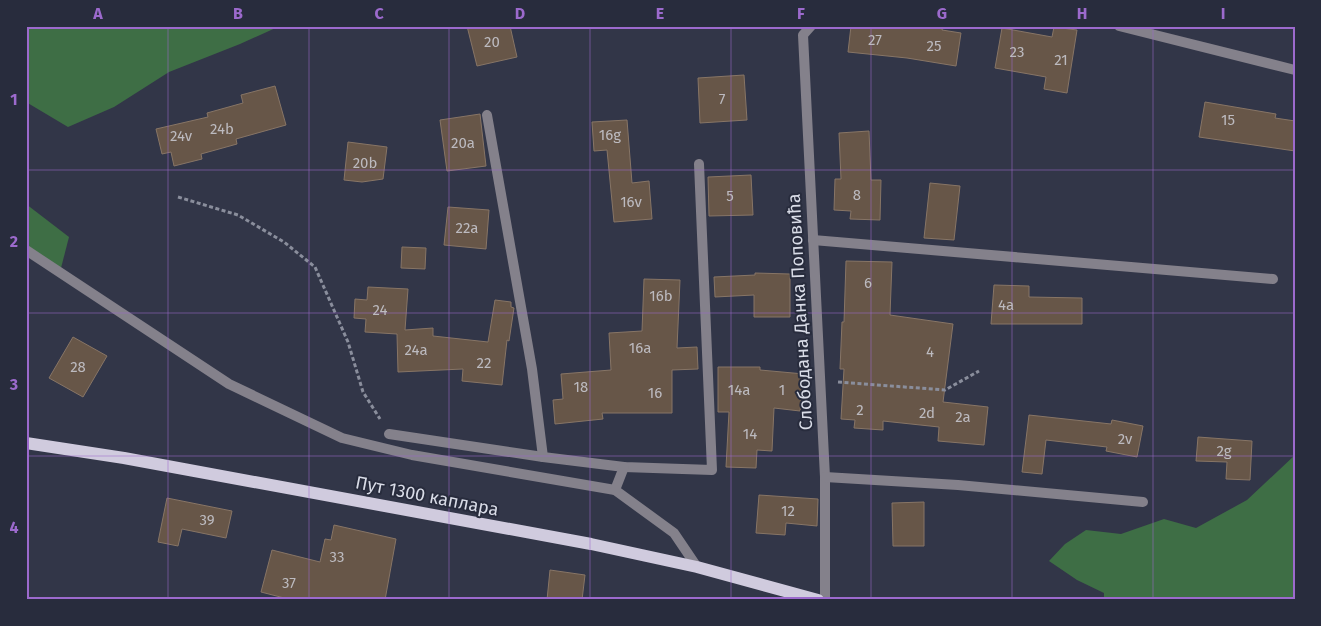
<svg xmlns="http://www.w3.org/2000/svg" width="1321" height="626" font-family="'Fira Sans',sans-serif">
<rect width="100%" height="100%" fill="#323648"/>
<g fill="#3e6e45">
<polygon points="26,26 280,26 240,44 169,72 114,107 68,127 26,102"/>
<polygon points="26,204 69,237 61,268 26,245"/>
<polygon points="1295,455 1295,600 1104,600 1104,593 1077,580 1049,561 1065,544 1086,530 1121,534 1164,519 1196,528 1247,500"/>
</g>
<g fill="#675648" stroke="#877566">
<polygon points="467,26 510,26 517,57 477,66"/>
<polygon points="851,26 893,26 911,28 911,26 943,26 942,30 961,33 956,66 907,58 848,52"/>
<polygon points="1054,27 1077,30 1067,93 1044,89 1046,77 995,68 1002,28 1052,37"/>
<polygon points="744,75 747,120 700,123 698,78"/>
<polygon points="275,86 286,125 236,139 237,144 201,154 202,159 174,166 171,152 162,154 156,129 208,117 207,113 243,103 241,95"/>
<polygon points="1205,102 1276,114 1275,118 1295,121 1295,151 1199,137"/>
<polygon points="480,114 486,166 447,171 440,120"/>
<polygon points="627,120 632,183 649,181 652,219 614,222 607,150 594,151 592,122"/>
<polygon points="869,131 871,180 881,180 880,220 850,219 851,211 834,210 835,179 841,179 839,133"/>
<polygon points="348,142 387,147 383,179 362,182 344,180"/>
<polygon points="751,175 753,215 709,216 708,177"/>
<polygon points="930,183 960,186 954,240 924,238"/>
<polygon points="448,207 489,210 486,249 444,245"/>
<polygon points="402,247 426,248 425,269 401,268"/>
<polygon points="846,261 892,262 890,315 953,324 943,402 988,407 984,445 938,441 939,427 883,421 883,430 854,428 855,420 841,419 844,369 840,369 842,322 844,322"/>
<polygon points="755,273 790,274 790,317 754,317 754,295 715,297 714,277 755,275"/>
<polygon points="644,279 680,280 677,348 697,347 698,369 672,370 672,413 602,413 603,419 555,424 553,400 563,399 561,374 611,370 609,333 642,331"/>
<polygon points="994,285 1029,286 1029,297 1082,298 1082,324 991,324"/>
<polygon points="368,287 408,289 405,330 433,328 433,336 488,342 495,300 511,302 511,307 514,308 509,341 507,340 502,385 462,381 463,369 398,372 397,334 365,332 366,319 354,318 355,299 367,300"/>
<polygon points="73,337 107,356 83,397 49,378"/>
<polygon points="718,367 760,367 760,370 804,374 800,411 774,408 772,451 757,450 756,468 726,467 729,412 718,412"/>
<polygon points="1029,415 1111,424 1112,420 1143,426 1137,457 1106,451 1107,447 1046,440 1042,474 1022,472"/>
<polygon points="1198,437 1252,441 1250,480 1226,479 1227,462 1196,461"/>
<polygon points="759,495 818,499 817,526 786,523 785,535 756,533"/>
<polygon points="167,498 232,511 226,538 182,529 178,546 158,542"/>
<polygon points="924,502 924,546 893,546 892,503"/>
<polygon points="334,525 396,539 385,600 292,600 261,592 272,550 320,562 325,539 331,540"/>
<polygon points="550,570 585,575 582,600 547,600"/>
</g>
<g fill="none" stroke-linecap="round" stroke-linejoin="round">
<g stroke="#8a8e9c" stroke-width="3" stroke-dasharray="4 2.5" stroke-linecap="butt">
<polyline points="178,197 238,215 284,242 315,267 348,342 363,392 380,419"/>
<polyline points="838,382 945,390 979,371"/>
</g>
<g stroke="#84818b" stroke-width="10">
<polyline points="813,240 1273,279"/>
<polyline points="389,434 543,457"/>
</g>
<g stroke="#84818b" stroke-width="10">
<polyline points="811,26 803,35 825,477 825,600"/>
<polyline points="1119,26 1295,70"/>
<polyline points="487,115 532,369 543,457 624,467 712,470 699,164"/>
<polyline points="26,250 229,384 342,438 412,455 615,490 674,533 697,567"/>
<polyline points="825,477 958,485 1143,502"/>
<polyline points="615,490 624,467"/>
</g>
<polyline stroke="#d0cbde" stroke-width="12" points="26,443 124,458 591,544 697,567 818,600"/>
</g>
<path fill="none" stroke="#9c6acd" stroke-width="1" stroke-opacity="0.55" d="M 168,26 L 168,600M 309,26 L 309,600M 449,26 L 449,600M 590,26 L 590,600M 731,26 L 731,600M 871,26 L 871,600M 1012,26 L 1012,600M 1153,26 L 1153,600M 26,170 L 1295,170M 26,313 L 1295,313M 26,456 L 1295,456"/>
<g text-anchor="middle" stroke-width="4" stroke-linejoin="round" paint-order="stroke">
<g font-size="15" fill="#bcbabf">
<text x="875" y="45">27</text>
<text x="492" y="47">20</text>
<text x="934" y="51">25</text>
<text x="1017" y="57">23</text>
<text x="1061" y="65">21</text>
<text x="722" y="104">7</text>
<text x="1228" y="125">15</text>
<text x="222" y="134">24b</text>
<text x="610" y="140">16g</text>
<text x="181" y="141">24v</text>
<text x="463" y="148">20a</text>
<text x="365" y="168">20b</text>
<text x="857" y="200">8</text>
<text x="730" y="201">5</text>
<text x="631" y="207">16v</text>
<text x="467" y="233">22a</text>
<text x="868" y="288">6</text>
<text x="661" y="301">16b</text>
<text x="1006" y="310">4a</text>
<text x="380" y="315">24</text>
<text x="640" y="353">16a</text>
<text x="416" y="355">24a</text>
<text x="930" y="357">4</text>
<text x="484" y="368">22</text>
<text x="78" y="372">28</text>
<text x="581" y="392">18</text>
<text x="739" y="395">14a</text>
<text x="782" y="395">1</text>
<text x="655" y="398">16</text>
<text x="860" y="415">2</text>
<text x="927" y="418">2d</text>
<text x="963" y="422">2a</text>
<text x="750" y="439">14</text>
<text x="1125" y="444">2v</text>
<text x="1224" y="456">2g</text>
<text x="788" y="516">12</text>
<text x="207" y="525">39</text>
<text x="337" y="562">33</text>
<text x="289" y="588">37</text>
</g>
<g font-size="18" fill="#d9dce7" stroke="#282c3d">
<text transform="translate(800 312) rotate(-93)" y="6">Слободана Данка Поповића</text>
<text transform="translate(427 496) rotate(11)" y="6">Пут 1300 каплара</text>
</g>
</g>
<rect width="1321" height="626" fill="none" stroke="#282c3d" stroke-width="55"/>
<rect x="28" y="28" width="1266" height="570" fill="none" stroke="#9c6acd" stroke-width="2"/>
<g font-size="16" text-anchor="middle" font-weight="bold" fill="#9c6acd">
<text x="98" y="19">A</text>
<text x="238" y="19">B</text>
<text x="379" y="19">C</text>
<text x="520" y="19">D</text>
<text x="660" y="19">E</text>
<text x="801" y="19">F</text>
<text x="942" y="19">G</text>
<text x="1082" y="19">H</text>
<text x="1223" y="19">I</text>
<text x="14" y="105">1</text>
<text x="14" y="247">2</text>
<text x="14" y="390">3</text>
<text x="14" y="533">4</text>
</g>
</svg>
